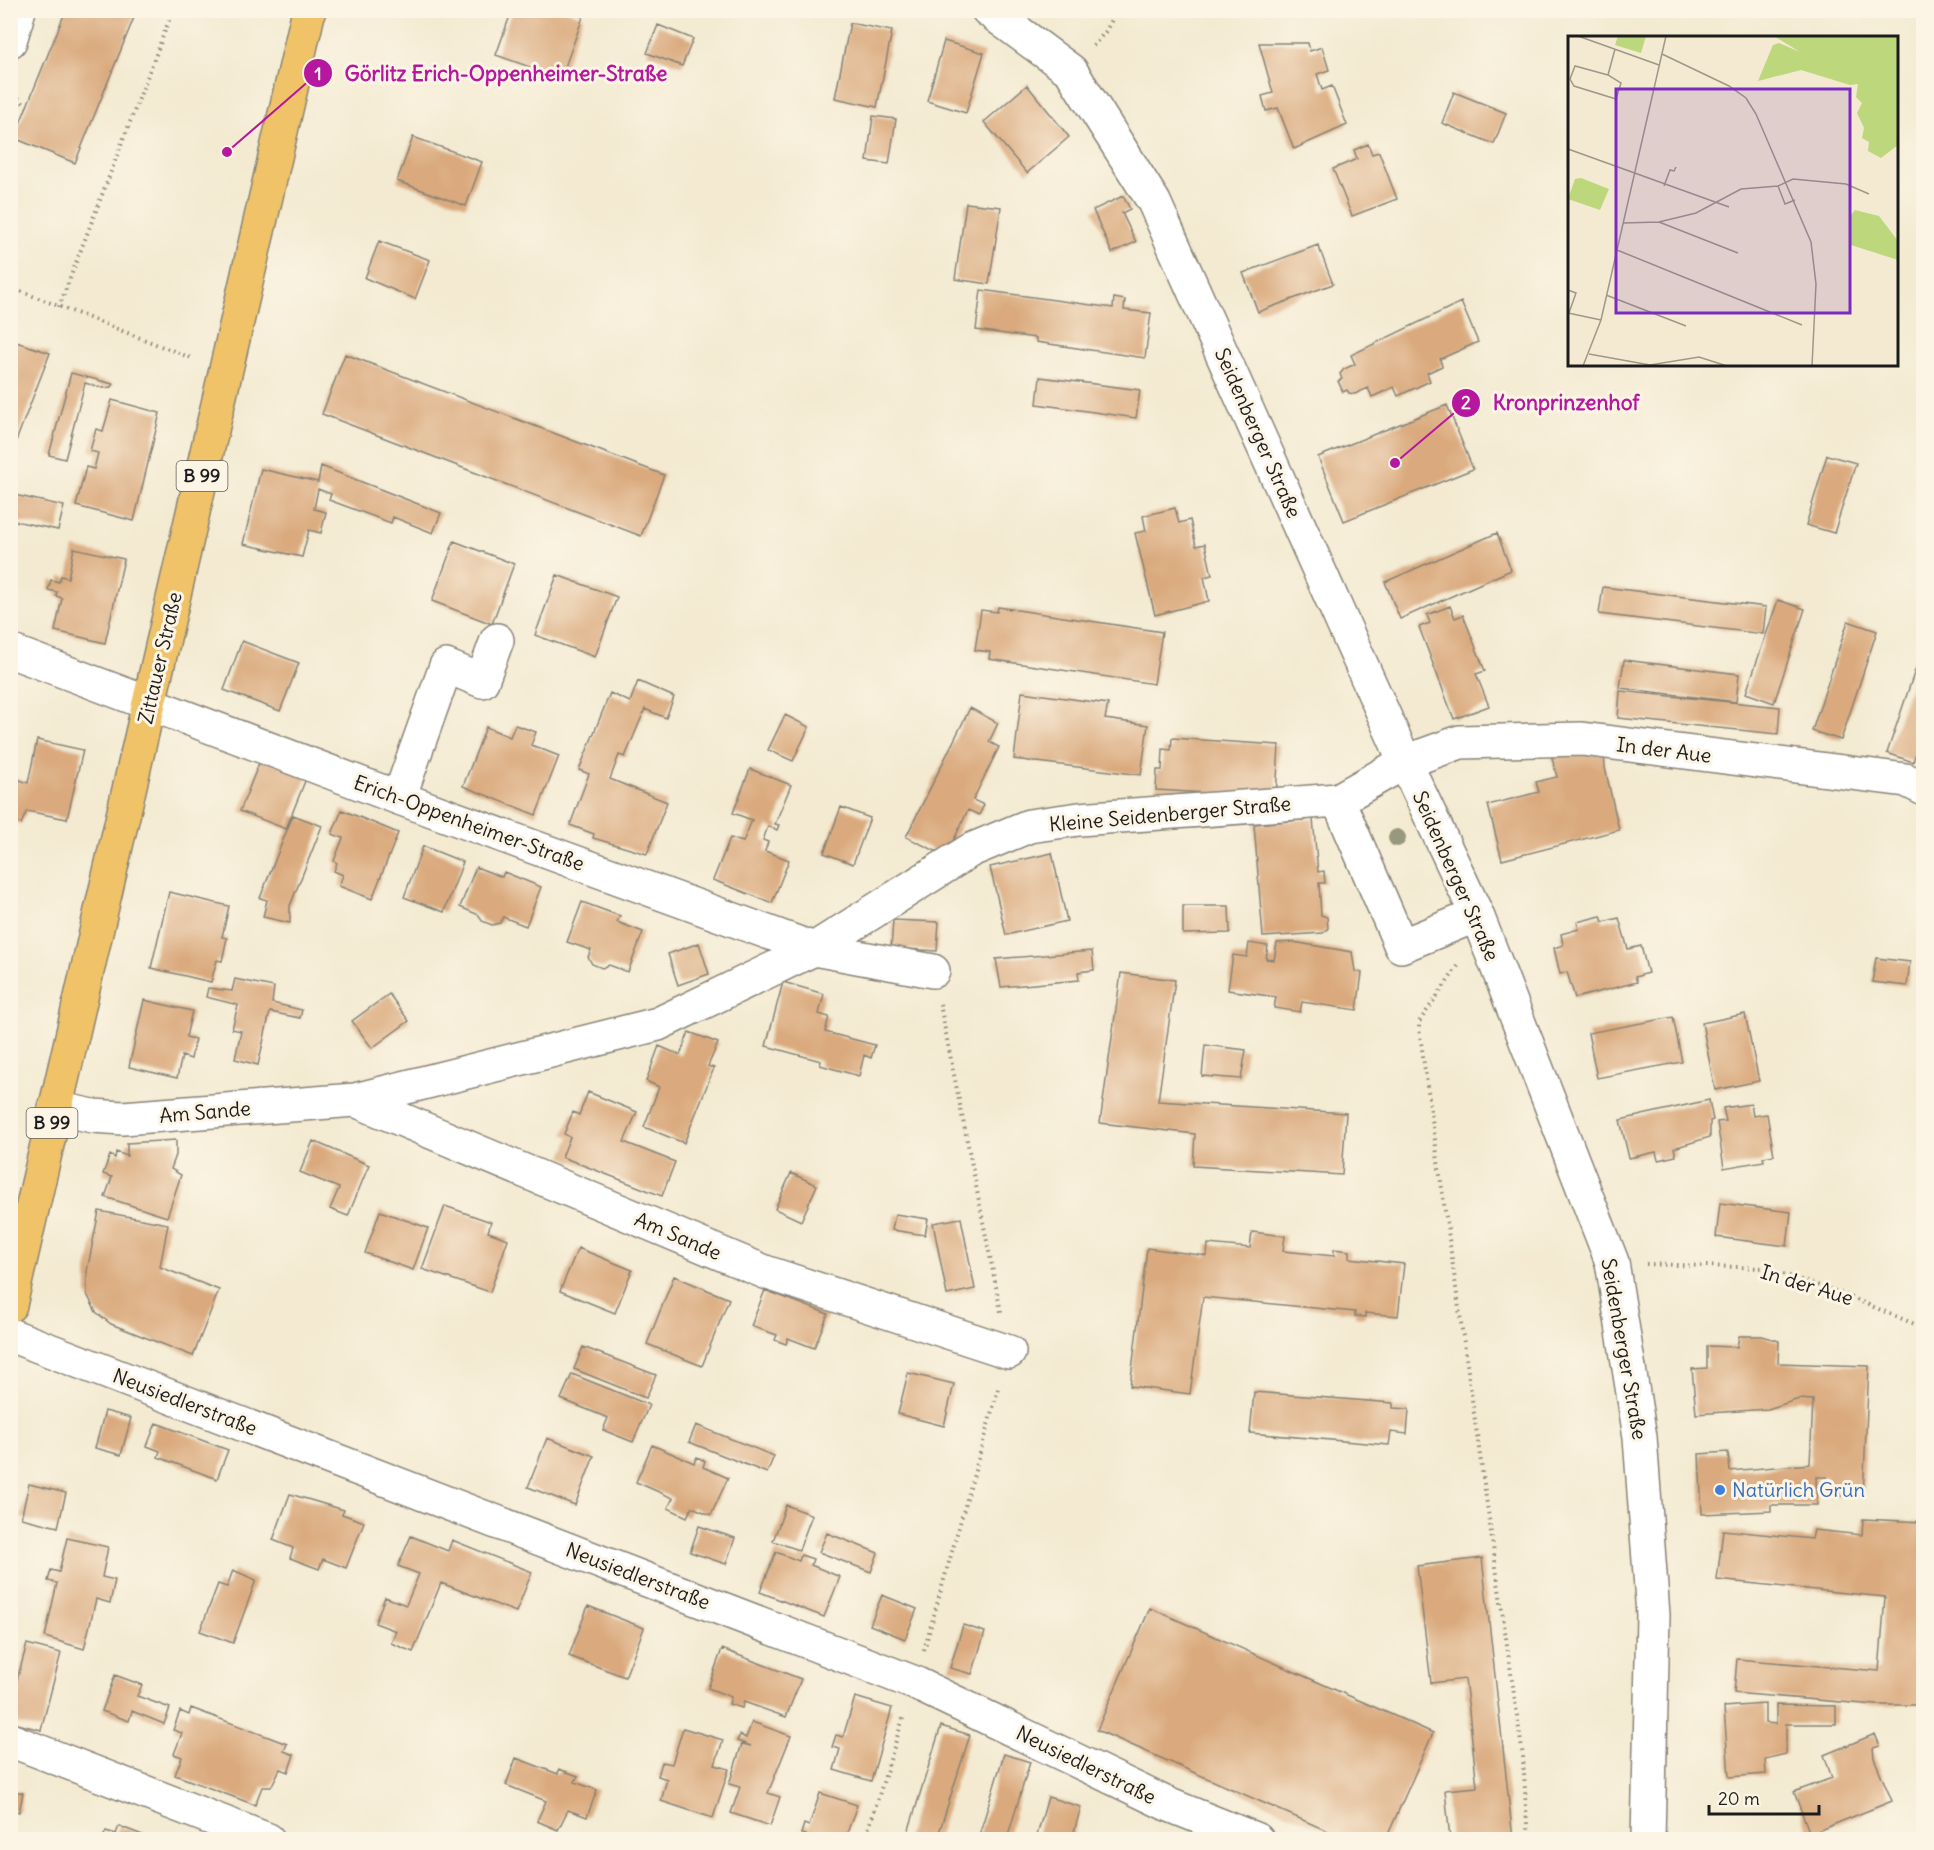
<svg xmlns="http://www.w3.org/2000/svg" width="1934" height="1850" viewBox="0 0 1934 1850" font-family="Delius,sans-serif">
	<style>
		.building { fill: #daaa7e }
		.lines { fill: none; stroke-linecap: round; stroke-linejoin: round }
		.minor-casing { stroke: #888376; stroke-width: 36 }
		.major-casing { stroke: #888376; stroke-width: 36 }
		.path { stroke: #888376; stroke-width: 4; stroke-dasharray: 1.5 4.5; stroke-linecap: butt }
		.minor { stroke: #fff; stroke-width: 33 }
		.major { stroke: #f0c369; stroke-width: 33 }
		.tree { fill: #97987d }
		.shop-dot { fill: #3f7fe0; stroke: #fcf5e5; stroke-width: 2 }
		.labels { text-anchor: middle; stroke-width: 6; stroke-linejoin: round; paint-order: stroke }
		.shield { fill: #fcf5e5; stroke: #5f5d58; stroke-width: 1.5 }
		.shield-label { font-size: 18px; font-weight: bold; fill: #1c1c1c }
		.street-label { font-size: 20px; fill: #1c1c1c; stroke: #fcf5e5 }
		.shop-label { font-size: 20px; fill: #366cbe; stroke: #fcf5e5; text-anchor: start }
		.inset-road { fill: none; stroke: #9d9889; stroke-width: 1.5 }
		.view { fill: #7b2cbf; fill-opacity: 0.15; stroke: #7b2cbf; stroke-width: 3 }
		.inset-edge { fill: none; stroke: #1c1c1c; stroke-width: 3 }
		.leader { fill: none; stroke: #b5179e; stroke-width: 2 }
		.callout-dot { fill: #b5179e; stroke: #fcf5e5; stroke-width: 2 }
		.mark-label { font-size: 18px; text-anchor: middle; font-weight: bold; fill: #fff }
		.callout-label { font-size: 21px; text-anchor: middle; font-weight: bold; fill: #b5179e; stroke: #fcf5e5; stroke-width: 6; stroke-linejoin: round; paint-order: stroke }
	</style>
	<rect width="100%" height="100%" fill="#fcf5e5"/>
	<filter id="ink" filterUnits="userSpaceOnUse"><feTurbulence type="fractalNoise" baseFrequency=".0167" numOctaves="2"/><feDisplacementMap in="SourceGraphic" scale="12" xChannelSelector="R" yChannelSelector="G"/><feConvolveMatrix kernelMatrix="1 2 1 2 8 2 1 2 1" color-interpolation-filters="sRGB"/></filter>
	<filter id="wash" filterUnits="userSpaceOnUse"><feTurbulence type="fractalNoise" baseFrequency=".008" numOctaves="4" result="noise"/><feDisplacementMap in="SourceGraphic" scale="24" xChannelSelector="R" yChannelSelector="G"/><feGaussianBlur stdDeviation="1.35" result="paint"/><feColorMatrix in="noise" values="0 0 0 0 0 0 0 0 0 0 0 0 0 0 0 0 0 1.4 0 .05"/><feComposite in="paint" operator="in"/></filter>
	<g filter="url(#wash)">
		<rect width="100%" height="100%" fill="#f3ead1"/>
		<g id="blocks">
			<path class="building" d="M66,10h71l-62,153 -61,-25z
				M512,10h54l17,7 -22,61 -65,-23z
				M850,23l42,8 -15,76 -42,-9z
				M658,25l35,14 -11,27 -35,-13z
				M944,41l40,12 -18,60 -39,-12z
				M1259,43h49l2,8 12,-4 7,23 -12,4 5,16 10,-4 15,39 -53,24 -16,-41 -12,3 -4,-15 11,-3z
				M1027,85l42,52 -42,36 -43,-51z
				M1454,92l52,21 -12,31 -52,-21z
				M873,116l23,3 -7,45 -22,-3z
				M413,137l69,25 -16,44 -69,-25z
				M1368,144l4,10 7,-2 18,47 -45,17 -19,-47 24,-10 -3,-9z
				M1123,196l7,13 -8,4 14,29 -24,11 -19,-43z
				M966,203l35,4 -12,77 -34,-5z
				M379,241l51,19 -15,39 -50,-21z
				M1318,245l15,39 -75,28 -15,-39z
				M981,290l132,18 1,-10 11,2 -1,10 27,3 -6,45 -109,-16v-4l-60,-8z
				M1461,302l17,40 -38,17 2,7 -15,7 3,8 -32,15 -4,-9 -22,10 -4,-9 -13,6 -6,-1 -2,-3 -4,2 -5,-11 4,-2 -2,-5 4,-5 11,-5 -4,-9z
				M10,340l40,13 -39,101h-1z
				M345,354l319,121 -23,61 -319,-122z
				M71,373l42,11 -2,3 -9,1 -17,-5 -20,76 -16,-4z
				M1040,377l100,13 -4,28 -99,-14z
				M112,400l48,13 -26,108 -58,-15 10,-39 8,2 4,-16 -8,-2 6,-22 7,2z
				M1447,405l26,64 -129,52 -26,-64z
				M1827,455l29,8 -22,70 -28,-8z
				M321,466l120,47 -8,20 -40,-16 -2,6 -62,-23 2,-6 -13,-5 -4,20 12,3 -5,21 -12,-3 -7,27 -59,-13 18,-75 57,13z
				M10,494l54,12 -6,24 -48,-10z
				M1175,508l4,15 11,-3 6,26 9,-2 7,31 -8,2 5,24 -54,14 -20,-82 11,-2 -3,-15z
				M1497,533l14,37 -111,49 -15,-37z
				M454,541l60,23 -22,60 -60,-23z
				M74,548l50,11 -19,84 -50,-12 7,-33 -6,-2 1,-4 -9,-2 3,-10 8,2 2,-6 7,2z
				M557,575l60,22 -22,60 -60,-22z
				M1603,587l163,20 -3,27 -164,-20z
				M1778,600l27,9 -31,94 -28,-10z
				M1450,606l5,12 8,-3 22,56 -9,3 13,32 -35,13 -35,-92 11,-4 -3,-8z
				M998,607l164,25 -8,52 -165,-25 1,-7 -15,-2 6,-40 16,2z
				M1848,621l29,10 -36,109 -29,-9z
				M242,641l57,22 -19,48 -56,-21z
				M1923,647v85l-10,30 -26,-9z
				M1624,660l115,14 -3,28 -116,-14z
				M638,681l36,16 -8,21 -21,-9 -20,48 -6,-2 -9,24 57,23 -20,52 -54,-16 1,-4 -24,-9 19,-51 -10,-4 31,-77 20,9z
				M1620,691l160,16 -2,27 -160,-16z
				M1022,692l86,12 -3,15 43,6 -7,50 -127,-16z
				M970,708l28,15 -9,19 10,5 -26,53 11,5 -5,10 -11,-5 -22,46 -40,-19z
				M785,715l24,12 -16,34 -25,-11z
				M515,725l21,7 -5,13 28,11 -23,59 -73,-29 23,-59 24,10z
				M1172,738l107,7 -3,52 -120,-7 1,-20h5l1,-21 8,1z
				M37,740l46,10 -16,69 -40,-8 -6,13 -11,-4v-44l18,7z
				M1550,750l54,4 1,14 14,62 -117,30 -14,-55 51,-13 -3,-10 21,-5z
				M261,758l46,18 -21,53 -46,-18z
				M750,769l41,16 -16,39 4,1 -2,5 -9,-4 -5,14 5,2 -3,9 24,9 -17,43 -59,-23 17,-42 13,4 9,-22 -19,-7z
				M841,807l29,11 -17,46 -29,-11z
				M342,810l56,23 -26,66 -33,-13 4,-11 -9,-4 3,-8 -3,-2 9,-23 -11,-4z
				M293,815l29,11 -32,80v17l-27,-6 4,-17 -7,-2z
				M1313,819l5,53 6,-1 1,12h-6l2,32 6,2 1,12 -5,4 -60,4 -9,-113z
				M423,846l40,16 -19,50 -40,-15z
				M1052,853l15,68 -61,14 -16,-68z
				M476,867l26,10 2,-5 37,15 -15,39 -23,-9 -3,6 -8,2 -10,-4 -3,-6 -19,-8z
				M169,892l60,14 -7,31 5,1 -5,23 -5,-1 -6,22 -60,-14z
				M582,902l38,14 -3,6 26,10 -15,40 -19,-7 -7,3 -10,-4 -4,-7 3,-7 -24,-8z
				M1183,906h46l1,27 -47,1z
				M1601,916l2,6 16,-4 9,31 13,-3 7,27 -13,4 2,5 -62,16 -8,-26 -7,2 -6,-26 9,-3 -2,-11 18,-5 -2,-7z
				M893,920l46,2 -2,29 -46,-3z
				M1293,942l59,10 3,19 7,2 -5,37 -55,-8 -2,10 -26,-4 2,-11 -48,-7 5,-35 14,2 2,-14 19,3 -2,13 8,1 3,-17z
				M699,943l10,31 -31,11 -10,-31z
				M1092,951l2,19 -16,2 1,8 -78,7 -5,-28z
				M1876,958l34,4 -3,24 -35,-4z
				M1121,973l54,7 -17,121 188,12 -4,62 -149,-9 2,-32 -95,-11z
				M235,979l39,8 -2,16 30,7 -2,8 -30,-6 -12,53 -23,-6 6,-28 -9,-2 6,-24 -32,-8 2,-9 24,3z
				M783,982l41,12 -5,20 10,3 -4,15 50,13 -4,13 -7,-3 -5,21 -39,-11 1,-4 -55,-15z
				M389,994l20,27 -37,27 -20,-27z
				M144,1000l48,11 -6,26 9,2 -4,20 -9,-3 -5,22 -48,-11z
				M1745,1014l14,67 -44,9 -13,-67z
				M1673,1017l9,45 -85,16 -9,-45z
				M689,1032l29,11 -10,23 6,2 -30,75 -40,-16 15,-40 -13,-6 13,-35 21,9z
				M1205,1045l41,5 -5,29 -39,-3z
				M588,1092l49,20 -13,30 51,20 -13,34 -100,-39 8,-20 -6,-3 9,-22 6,3z
				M1709,1100l4,20 -3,1v16l-36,11 2,8 -18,4 -2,-8 -27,6 -9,-38z
				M1751,1104l2,12 14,-2 7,41 -11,2 1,4 -40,7 -7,-46 9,-1 -3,-13z
				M176,1140v15l-5,14 10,6 -14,42 -62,-20 7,-20 -9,-3 7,-19 5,3 1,-6 11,4v-13z
				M313,1141l56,24 -21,51 -18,-7 9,-21 -39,-16z
				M791,1173l26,12 -16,36 -26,-12z
				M1720,1203l71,9 -4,34 -71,-9z
				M445,1206l46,16 -3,10 20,7 -18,53 -68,-23z
				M99,1211l69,13 -8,43 59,23 -26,66 -82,-32 -15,-12 -9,-18v-23z
				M380,1211l48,17 -15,42 -48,-17z
				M895,1214l33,5 -3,16 -33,-5z
				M961,1218l14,71 -28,6 -14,-72z
				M1252,1232l33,4 -2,15 51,5v-7l15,2v7l55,6 -6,52 -33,-3v4l-10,-1v-4l-152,-15 -13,97 -60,-8 17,-138 60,8 1,-12 42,4z
				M578,1248l54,22 -17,43 -55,-22z
				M674,1276l55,23 -27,67 -55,-22z
				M765,1290l63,24 -14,34 -26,-10 -2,6 -11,-4 2,-5 -26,-9z
				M1739,1336h23l17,5 -1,22 91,3 -6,130 -37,-1 1,-18h-11l1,28h-46v6l-69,3 -3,-60 29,-2 2,19 80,-7 3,-64 -14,-1 -31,10 -72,5 -4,-45 15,-1v-22l30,1z
				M583,1347l73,28 -10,23 -72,-29z
				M908,1373l46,11 -10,42 -46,-12z
				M572,1374l77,31 -16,37 -30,-12 5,-12 -47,-19z
				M1254,1392l139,11v5l16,1 -2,25 -16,-2 -2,13 -139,-12z
				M105,1411l26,7 -10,37 -26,-7z
				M156,1423l72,27 -11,29 -59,-22 2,-6 -13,-5z
				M696,1425l78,31 -7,17 -78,-31z
				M547,1438l47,18 -19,49 -47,-18z
				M652,1445l42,18 3,-6 8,4 -2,6 25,11 -17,37 -19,-8 -5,10 -19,-9 5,-10 -37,-16z
				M29,1484l37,9 -8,34 -37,-9z
				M290,1494l54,16 -2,4 22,8 -18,46 -23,-9 -4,10 -29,-11 3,-10 -20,-8z
				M786,1505l26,10 -13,35 -26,-9z
				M1863,1519l60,3v183h-47l-142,-12 3,-34 142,12 6,-74 -168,-17 6,-50 89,9 2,-9 48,5z
				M699,1526l36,12 -9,26 -36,-12z
				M827,1533l51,20 -7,19 -52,-20z
				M411,1536l37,15 4,-11 80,32 -16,40 -75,-29 -28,69 -22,-9 5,-12 -21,-8 10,-26 21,8 13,-31 -21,-8z
				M67,1538l41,9 -6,30 13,3 -5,23 -14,-4 -12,50 -39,-12 12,-54 -9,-2 3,-11 8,2z
				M776,1552l23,9 2,-6 12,4 -2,6 29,12 -16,40 -64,-25z
				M1482,1558l31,281h-63l-5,-49 32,-3 -8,-76 -4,-32 -34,4 -14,-117z
				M233,1570l23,10 -23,63 -33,-12 18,-47 9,3z
				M882,1595l35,14 -12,30 -35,-14z
				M588,1606l56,22 -19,49 -56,-21z
				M1150,1608l283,125 -47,106h-40l-249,-109z
				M963,1625l22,7 -13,42 -22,-6z
				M27,1644l34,9 -20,77 -31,-8v-17z
				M722,1649l79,30 -15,38 -42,-15 -2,6 -13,-4 2,-7 -23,-9z
				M115,1675l27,10 -5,11 33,12 -6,16 -32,-13 -3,10 -27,-10z
				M855,1697l37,11 -21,73 -37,-11 6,-21 -8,-2 4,-12 7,2z
				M1765,1704v19l11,1v-19l60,1v18h-50v30l-21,5 1,15 -37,3 -5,-70z
				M191,1708l96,36 -3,7 10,4 -6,17 -8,-3 -9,18h-9l-7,18 -80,-30 7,-18 -8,-3 8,-21 -9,-3 7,-19 9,4z
				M752,1722l39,14 -23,57 12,4 -10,29 -39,-13 9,-26 -11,-3 13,-40 9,2 -14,-5 3,-6 6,3z
				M941,1726l29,9 -33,104h-31z
				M683,1728l40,12 -8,25 14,4 -16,49 -52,-17 6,-22 -9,-3 4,-14 10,2z
				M1875,1734l5,12 -7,2 1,10 18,43 -82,33 -16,-42 38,-14 -8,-23z
				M1004,1754l26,8 -23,77h-29z
				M516,1758l42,16 1,-5 19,7 -3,6 22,8 -10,27 -19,-7 -10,20 -21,-9 9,-20 -40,-16z
				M10,1790l13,3 -4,19 -9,-3z
				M820,1793l37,12 -12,34h-40l1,-4 -5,-1 3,-10 5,2z
				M1048,1797l33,10 -9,32h-36z
				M119,1826l34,13h-51l4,-8 10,3z"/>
		</g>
	</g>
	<g filter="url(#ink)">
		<use href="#blocks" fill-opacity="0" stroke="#888376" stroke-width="1.5"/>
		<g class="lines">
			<defs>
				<path id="minor" d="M988,10l83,61 83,131 251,560 72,153 135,347 28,175 13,178 -5,225
					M10,41l9,-31
					M10,651l389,147 415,151 119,22
					M399,798l47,-132 36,15 15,-41
					M1338,800l63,146 76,-31
					M355,1100l410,172 244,80
					M55,1108l38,8 30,2 232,-18 303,-76 156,-75 157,-99 58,-24 50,-7 259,-19 67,-38 55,-20 122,-3 324,41 18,9
					M10,1335l905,348 252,121 90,36
					M10,1740l258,100"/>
				<path id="major" d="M10,1305l299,-1295"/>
			</defs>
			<use href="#minor" class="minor-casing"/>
			<use href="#major" class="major-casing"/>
			<path class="path" d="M1093,46l13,-15 11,-21
				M10,89l17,18
				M10,287l184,72
				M59,307l114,-297
				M1458,966l-39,56v6l104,729 5,83
				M940,1004l61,308
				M1646,1264l119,4 73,24 86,36
				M924,1650l75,-264
				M865,1840l39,-125"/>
			<use href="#minor" class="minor"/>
			<use href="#major" class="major"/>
		</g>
		<circle class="tree" cx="1397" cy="838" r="9"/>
	</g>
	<circle class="shop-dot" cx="1720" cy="1490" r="6"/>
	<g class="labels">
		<g class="shield">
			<rect x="176.5" y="461" width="51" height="30" rx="4.5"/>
			<rect x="26.5" y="1108" width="51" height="30" rx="4.5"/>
		</g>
		<g class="shield-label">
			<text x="202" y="482">B 99</text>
			<text x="52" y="1129">B 99</text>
		</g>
		<g class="street-label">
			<text transform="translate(1258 433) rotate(66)" y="7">Seidenberger Straße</text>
			<text transform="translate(160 658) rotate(-77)" y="7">Zittauer Straße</text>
			<text transform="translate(1664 750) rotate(7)" y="7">In der Aue</text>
			<text transform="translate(1170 814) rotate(-5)" y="7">Kleine Seidenberger Straße</text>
			<text transform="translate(469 823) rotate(20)" y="7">Erich-Oppenheimer-Straße</text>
			<text transform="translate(1456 876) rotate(66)" y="7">Seidenberger Straße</text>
			<text transform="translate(205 1112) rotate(-5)" y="7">Am Sande</text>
			<text transform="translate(678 1236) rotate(23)" y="7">Am Sande</text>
			<text transform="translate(1807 1285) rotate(17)" y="7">In der Aue</text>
			<text transform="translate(1624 1349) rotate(80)" y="7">Seidenberger Straße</text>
			<text transform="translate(185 1402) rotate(21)" y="7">Neusiedlerstraße</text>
			<text transform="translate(638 1576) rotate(21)" y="7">Neusiedlerstraße</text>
			<text transform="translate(1086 1765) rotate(26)" y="7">Neusiedlerstraße</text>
		</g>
		<g class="shop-label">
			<text x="1732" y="1497">Natürlich Grün</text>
		</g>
	</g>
	<g transform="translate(1568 36)">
		<rect width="330" height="330" fill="#f3ead1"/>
		<path d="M50,0h28l-5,17 -26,-8zM206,0h124v109l-17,13 -13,-7 1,-9 -7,-4 2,-10 -7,-15 5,-10 -6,-6 2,-13 -8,1 -49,-15 -43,11 15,-36 6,-2 21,9zM13,142l28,11 -9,21 -32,-11 7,-20zM287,174l24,6 19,25v19l-47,-15v-30z" fill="#bdd77c"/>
		<path class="inset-road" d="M10,0l81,29M94,18l67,32 17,12 10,16 55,128 5,42 -4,82M40,39l-33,-9 -5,13 4,7 42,13 5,-16 -13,-8 7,-26M0,113l161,58M96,150l6,-16 4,1 2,-4M210,150l7,18 10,-4M91,186l79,31M55,187l36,-1 37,-9 45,-24 37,-3 15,-7 53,5 23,10M49,214l185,75M0,254l8,3 -7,20M38,259l80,31M0,277l33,7M21,318l61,11 49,-8 28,9M15,330l18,-46 65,-284"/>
		<path class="view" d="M48,53h234v224h-234z"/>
		<rect width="330" height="330" class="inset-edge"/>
	</g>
	<path class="leader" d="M227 152L318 73M1395 463L1466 403"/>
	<g class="callout-dot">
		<circle cx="227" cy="152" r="6"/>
		<circle cx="1395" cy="463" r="6"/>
		<circle cx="318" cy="73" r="15"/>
		<circle cx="1466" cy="403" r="15"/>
	</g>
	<g class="mark-label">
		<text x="318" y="80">1</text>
		<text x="1466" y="409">2</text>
	</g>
	<g class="callout-label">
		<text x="506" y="81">Görlitz Erich-Oppenheimer-Straße</text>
		<text x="1566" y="410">Kronprinzenhof</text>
	</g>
	<rect width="1934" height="1850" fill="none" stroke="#fcf5e5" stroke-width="36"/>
	<path d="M1709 1805v9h110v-9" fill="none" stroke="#1c1c1c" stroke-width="3"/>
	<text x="1718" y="1805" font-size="18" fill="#1c1c1c" stroke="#fcf5e5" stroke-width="4.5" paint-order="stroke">20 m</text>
</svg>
